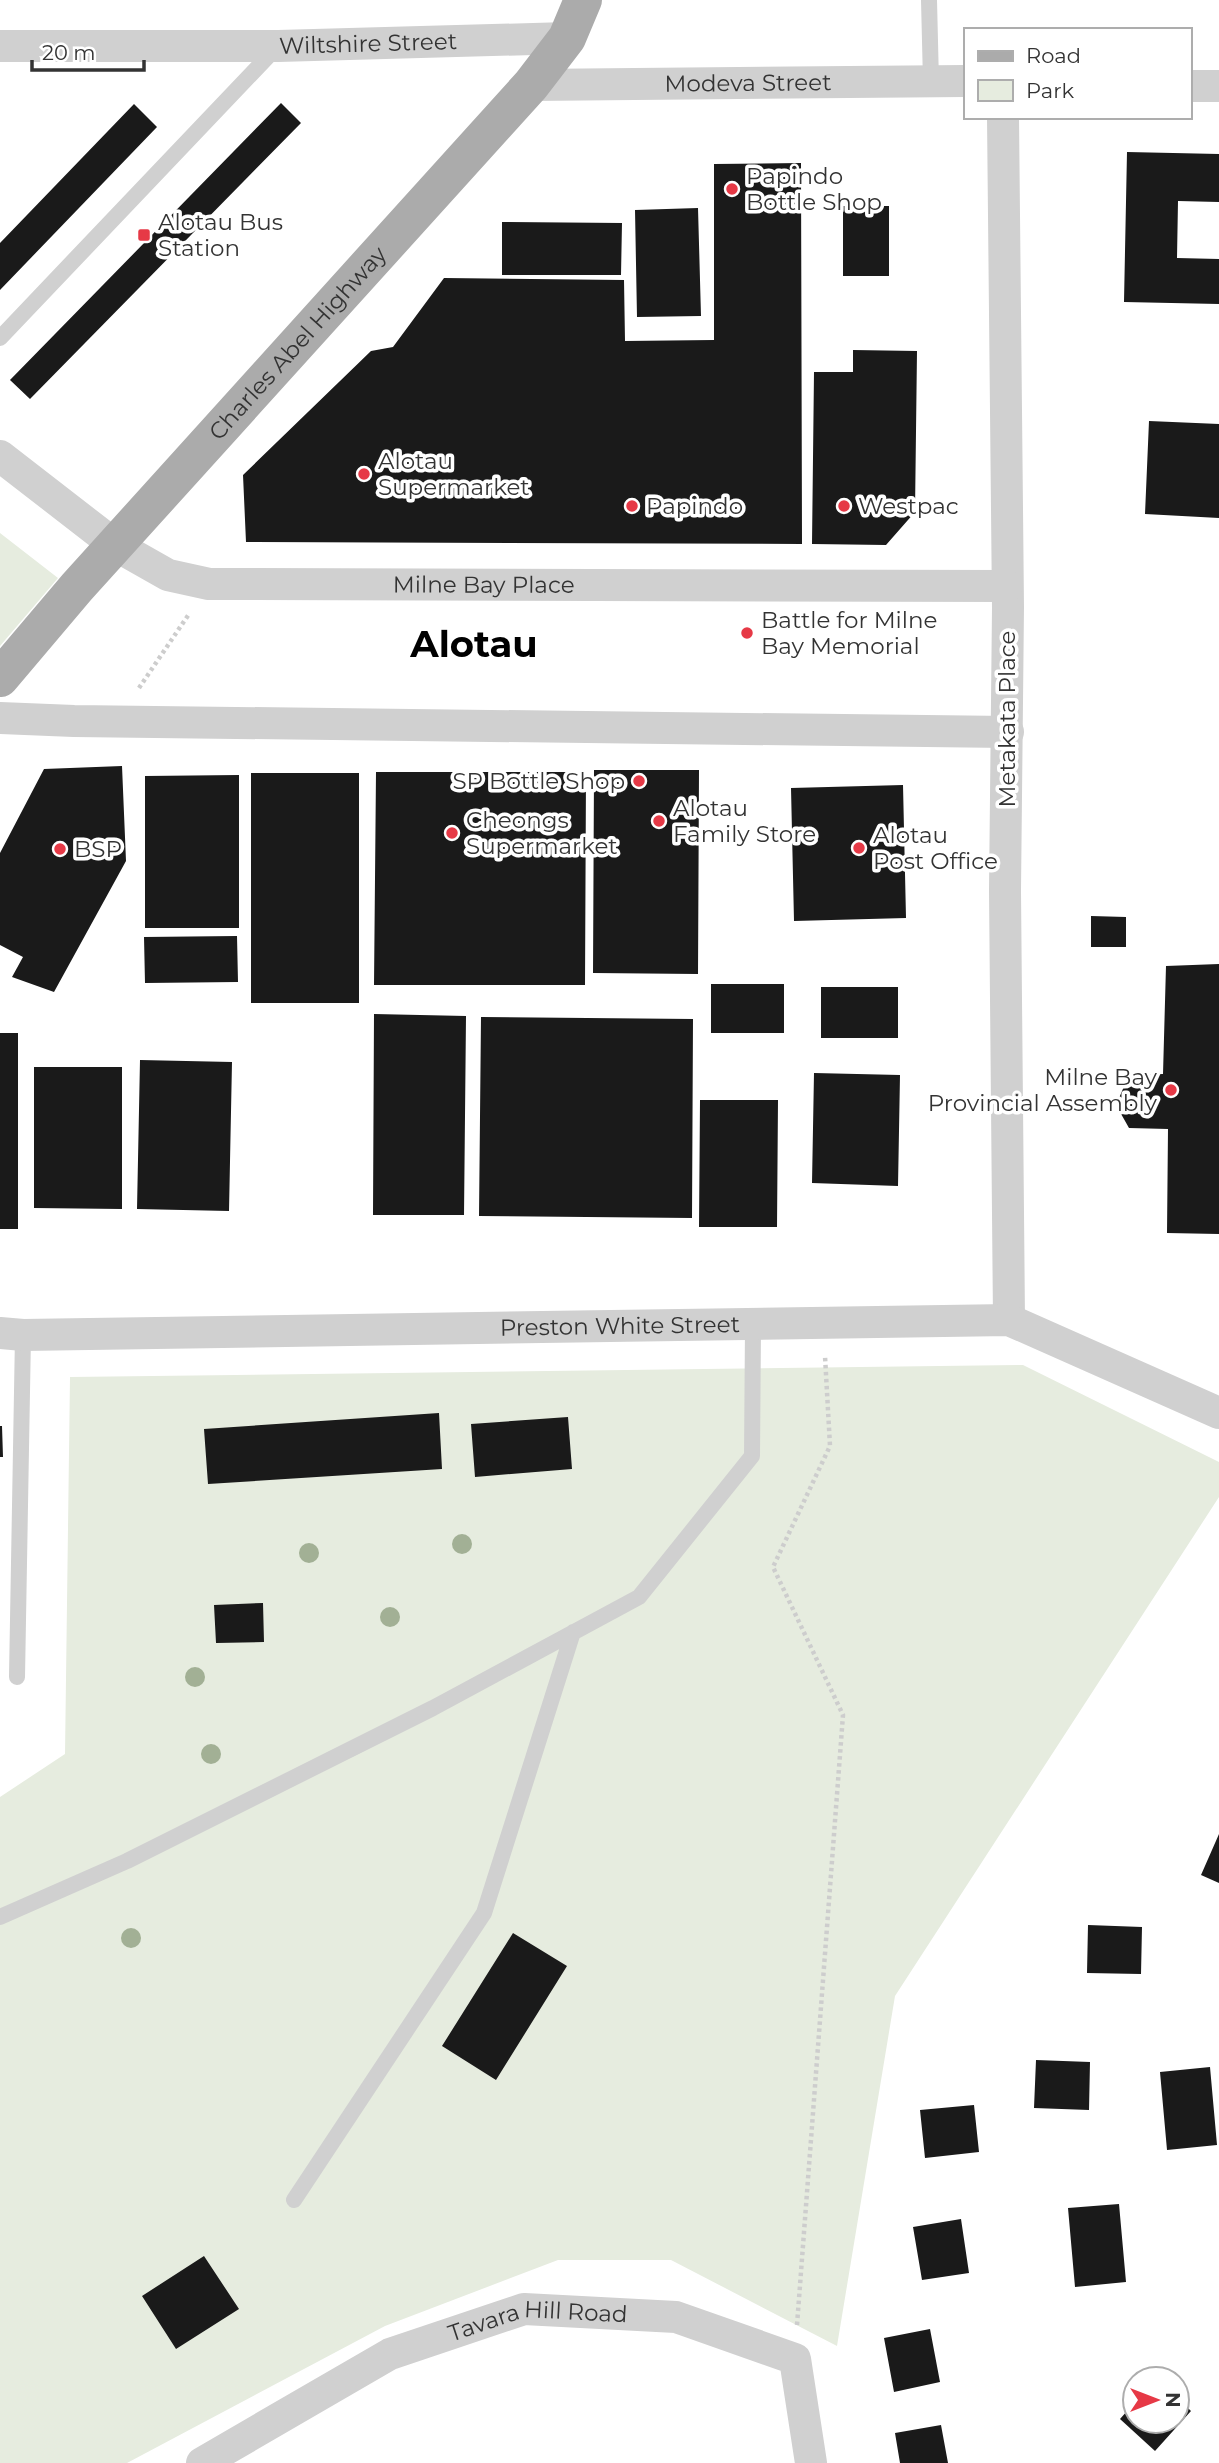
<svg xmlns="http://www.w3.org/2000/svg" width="1219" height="2463" viewBox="0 0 1219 2463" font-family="Montserrat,sans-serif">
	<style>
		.green { fill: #e6ecdf }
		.building { fill: #1a1a1a }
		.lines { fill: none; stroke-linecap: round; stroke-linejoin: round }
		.path { stroke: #cdcdcd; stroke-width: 4.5; stroke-dasharray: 3.5 3.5; stroke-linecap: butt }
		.service { stroke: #d0d0d0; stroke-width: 16 }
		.minor { stroke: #d0d0d0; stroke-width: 32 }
		.primary { stroke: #ababab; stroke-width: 38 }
		.tree { fill: #a2b095 }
		.poi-dot { fill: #e63946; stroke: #fff; stroke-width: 2.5 }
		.labels { text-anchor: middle; stroke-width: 7; stroke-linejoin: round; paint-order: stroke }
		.street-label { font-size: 23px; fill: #333; stroke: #fff }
		.poi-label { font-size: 23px; fill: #333; stroke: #fff; text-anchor: start }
		.town-label { font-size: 37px; font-weight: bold; fill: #000; stroke: #fff }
	</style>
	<rect width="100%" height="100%" fill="#fff"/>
	<path class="green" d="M0,533l58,45 -58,68z
		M1023,1365l196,97v35l-324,499 -58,350 -166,-86h-113l-173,66 -258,137h-127v-666l65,-43 5,-377z"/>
	<path class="building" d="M281,103l20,20 -271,276 -20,-19z
		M134,104l23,23 -157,163v-47z
		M1127,152l92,2v48l-41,-1 -1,57 42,1v45l-95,-2z
		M801,163l1,381 -556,-2 -3,-67 128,-124 22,-4 51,-69 180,2 1,61 89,-1v-176z
		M843,206h46v70h-46z
		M698,208l3,108 -64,1 -2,-107z
		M502,222l120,1 -1,52h-119z
		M853,350l64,1 -2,161 -29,33 -74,-1 2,-172h39z
		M1149,421l70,3v94l-74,-4z
		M122,766l4,95 -72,131 -42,-15 11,-20 -23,-12v-92l44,-84z
		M594,770h105l-1,204 -105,-1z
		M376,772h210l-1,213h-211z
		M251,773h108v230h-108z
		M239,775v153h-94v-152z
		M903,785l3,133 -112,3 -3,-133z
		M1091,916l35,1v30h-35z
		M237,936l1,46 -93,1 -1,-46z
		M1219,964v270l-52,-1 1,-104 -39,-1 -13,-23 13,-30 34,-1 3,-108z
		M711,984h73v49h-73z
		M821,987h77v51h-77z
		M374,1014l92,2 -2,199h-91z
		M481,1017l212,2 -1,199 -213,-2z
		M0,1033h18v196h-18z
		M140,1060l92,2 -3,149 -92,-2z
		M34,1067h88v142l-88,-1z
		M814,1073l86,2 -2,111 -86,-3z
		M700,1100h78l-1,127h-78z
		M439,1413l3,56 -234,15 -4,-55z
		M568,1417l4,52 -97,8 -4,-53z
		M0,1426h2l1,31h-3z
		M263,1603l1,39 -48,1 -2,-38z
		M1219,1834v49l-18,-8z
		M1088,1925l54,2 -1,47 -54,-1z
		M513,1933l54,33 -71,114 -54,-34z
		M1036,2060l54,2 -1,48 -55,-2z
		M1210,2067l7,78 -50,5 -7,-78z
		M974,2105l5,47 -54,6 -5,-48z
		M1119,2204l7,78 -51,5 -7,-79z
		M961,2219l8,54 -47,7 -9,-53z
		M204,2256l35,53 -63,40 -34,-53z
		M930,2329l10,53 -46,10 -10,-54z
		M1177,2397l14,14 -36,40 -35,-32 15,-17v19h42z
		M941,2425l7,38h-48l-5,-30z"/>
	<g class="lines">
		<path class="path" d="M139,688l50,-74
			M797,2325l46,-610 -70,-148 57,-121 -5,-90"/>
		<path class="service" d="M929,0l2,82
			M0,338l276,-290
			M17,1677l6,-342
			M0,1917l127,-56 306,-153 206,-111 113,-141 1,-130
			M294,2200l190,-287 89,-281"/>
		<g class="minor">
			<path id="s1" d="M0,46h278l289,-8"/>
			<path id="s2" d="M531,85l434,-4"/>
			<path d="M1189,86h30"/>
			<path d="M1003,117l5,490 -3,284 4,429"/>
			<path id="s3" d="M0,456l115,89 53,30 41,9 798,2"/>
			<path d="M0,718l74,3 934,11"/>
			<path id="s4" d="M0,1333l23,2 986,-15 210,93"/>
			<path id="s5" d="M202,2463l188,-109 134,-45 152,8 119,42 16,104"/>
		</g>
		<path class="primary" id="s6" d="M0,678l77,-91 454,-502 36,-47 16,-38"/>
	</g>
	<g class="tree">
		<circle cx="462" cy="1544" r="10"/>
		<circle cx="309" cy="1553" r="10"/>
		<circle cx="390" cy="1617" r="10"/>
		<circle cx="195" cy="1677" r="10"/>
		<circle cx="211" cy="1754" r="10"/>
		<circle cx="131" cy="1938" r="10"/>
	</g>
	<g class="poi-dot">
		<circle cx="732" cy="189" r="7"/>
		<rect x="137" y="228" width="14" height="14" rx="3.5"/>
		<circle cx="364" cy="474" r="7"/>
		<circle cx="632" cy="506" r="7"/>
		<circle cx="844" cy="506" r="7"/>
		<circle cx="747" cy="633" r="7"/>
		<circle cx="639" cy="781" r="7"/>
		<circle cx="659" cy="821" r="7"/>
		<circle cx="452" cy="833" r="7"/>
		<circle cx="859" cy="848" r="7"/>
		<circle cx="60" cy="849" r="7"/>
		<circle cx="1171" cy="1090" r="7"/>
	</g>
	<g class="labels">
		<g class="street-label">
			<text dy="8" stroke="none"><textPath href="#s1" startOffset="368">Wiltshire Street</textPath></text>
			<text dy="8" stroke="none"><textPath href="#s2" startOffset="217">Modeva Street</textPath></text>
			<text dy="8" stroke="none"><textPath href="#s6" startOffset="448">Charles Abel Highway</textPath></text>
			<text dy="8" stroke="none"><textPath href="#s3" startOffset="523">Milne Bay Place</textPath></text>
			<text transform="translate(1007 719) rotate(-90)" y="8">Metakata Place</text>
			<text dy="8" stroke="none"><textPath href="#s4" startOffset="620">Preston White Street</textPath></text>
			<text dy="8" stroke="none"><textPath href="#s5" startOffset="371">Tavara Hill Road</textPath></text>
		</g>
		<g class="poi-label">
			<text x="746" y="184">Papindo<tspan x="746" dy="26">Bottle Shop</tspan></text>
			<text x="158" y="230">Alotau Bus<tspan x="158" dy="26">Station</tspan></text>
			<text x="378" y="469">Alotau<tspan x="378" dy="26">Supermarket</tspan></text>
			<text x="646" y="514">Papindo</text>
			<text x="858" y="514">Westpac</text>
			<text x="761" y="628">Battle for Milne<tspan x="761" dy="26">Bay Memorial</tspan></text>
			<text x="625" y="789" text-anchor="end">SP Bottle Shop</text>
			<text x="673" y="816">Alotau<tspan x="673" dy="26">Family Store</tspan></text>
			<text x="466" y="828">Cheongs<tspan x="466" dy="26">Supermarket</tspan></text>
			<text x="873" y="843">Alotau<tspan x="873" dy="26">Post Office</tspan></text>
			<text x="74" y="857">BSP</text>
			<text x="1157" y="1085" text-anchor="end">Milne Bay<tspan x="1157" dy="26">Provincial Assembly</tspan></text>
		</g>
		<g class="town-label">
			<text x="474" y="657">Alotau</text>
		</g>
	</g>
	<rect x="964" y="28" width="228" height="91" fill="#ffffff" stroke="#adadad" stroke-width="2"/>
	<rect x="978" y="51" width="35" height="10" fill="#ababab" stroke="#adadad" stroke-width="2"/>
	<text x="1026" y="63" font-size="21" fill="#333333">Road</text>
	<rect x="978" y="80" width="35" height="21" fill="#e6ecdf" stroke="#adadad" stroke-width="2"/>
	<text x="1026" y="98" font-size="21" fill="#333333">Park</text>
	<g transform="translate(1156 2400) rotate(90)"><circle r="33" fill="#ffffff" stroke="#adadad" stroke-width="2"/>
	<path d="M0-5L12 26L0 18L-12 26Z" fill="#e63946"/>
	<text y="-10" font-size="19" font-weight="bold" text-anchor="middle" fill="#333333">N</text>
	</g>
	<path d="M32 60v10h112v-10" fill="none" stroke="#333333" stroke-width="3.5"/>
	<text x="42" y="60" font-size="21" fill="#333333" stroke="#ffffff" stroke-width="5" paint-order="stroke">20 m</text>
</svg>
